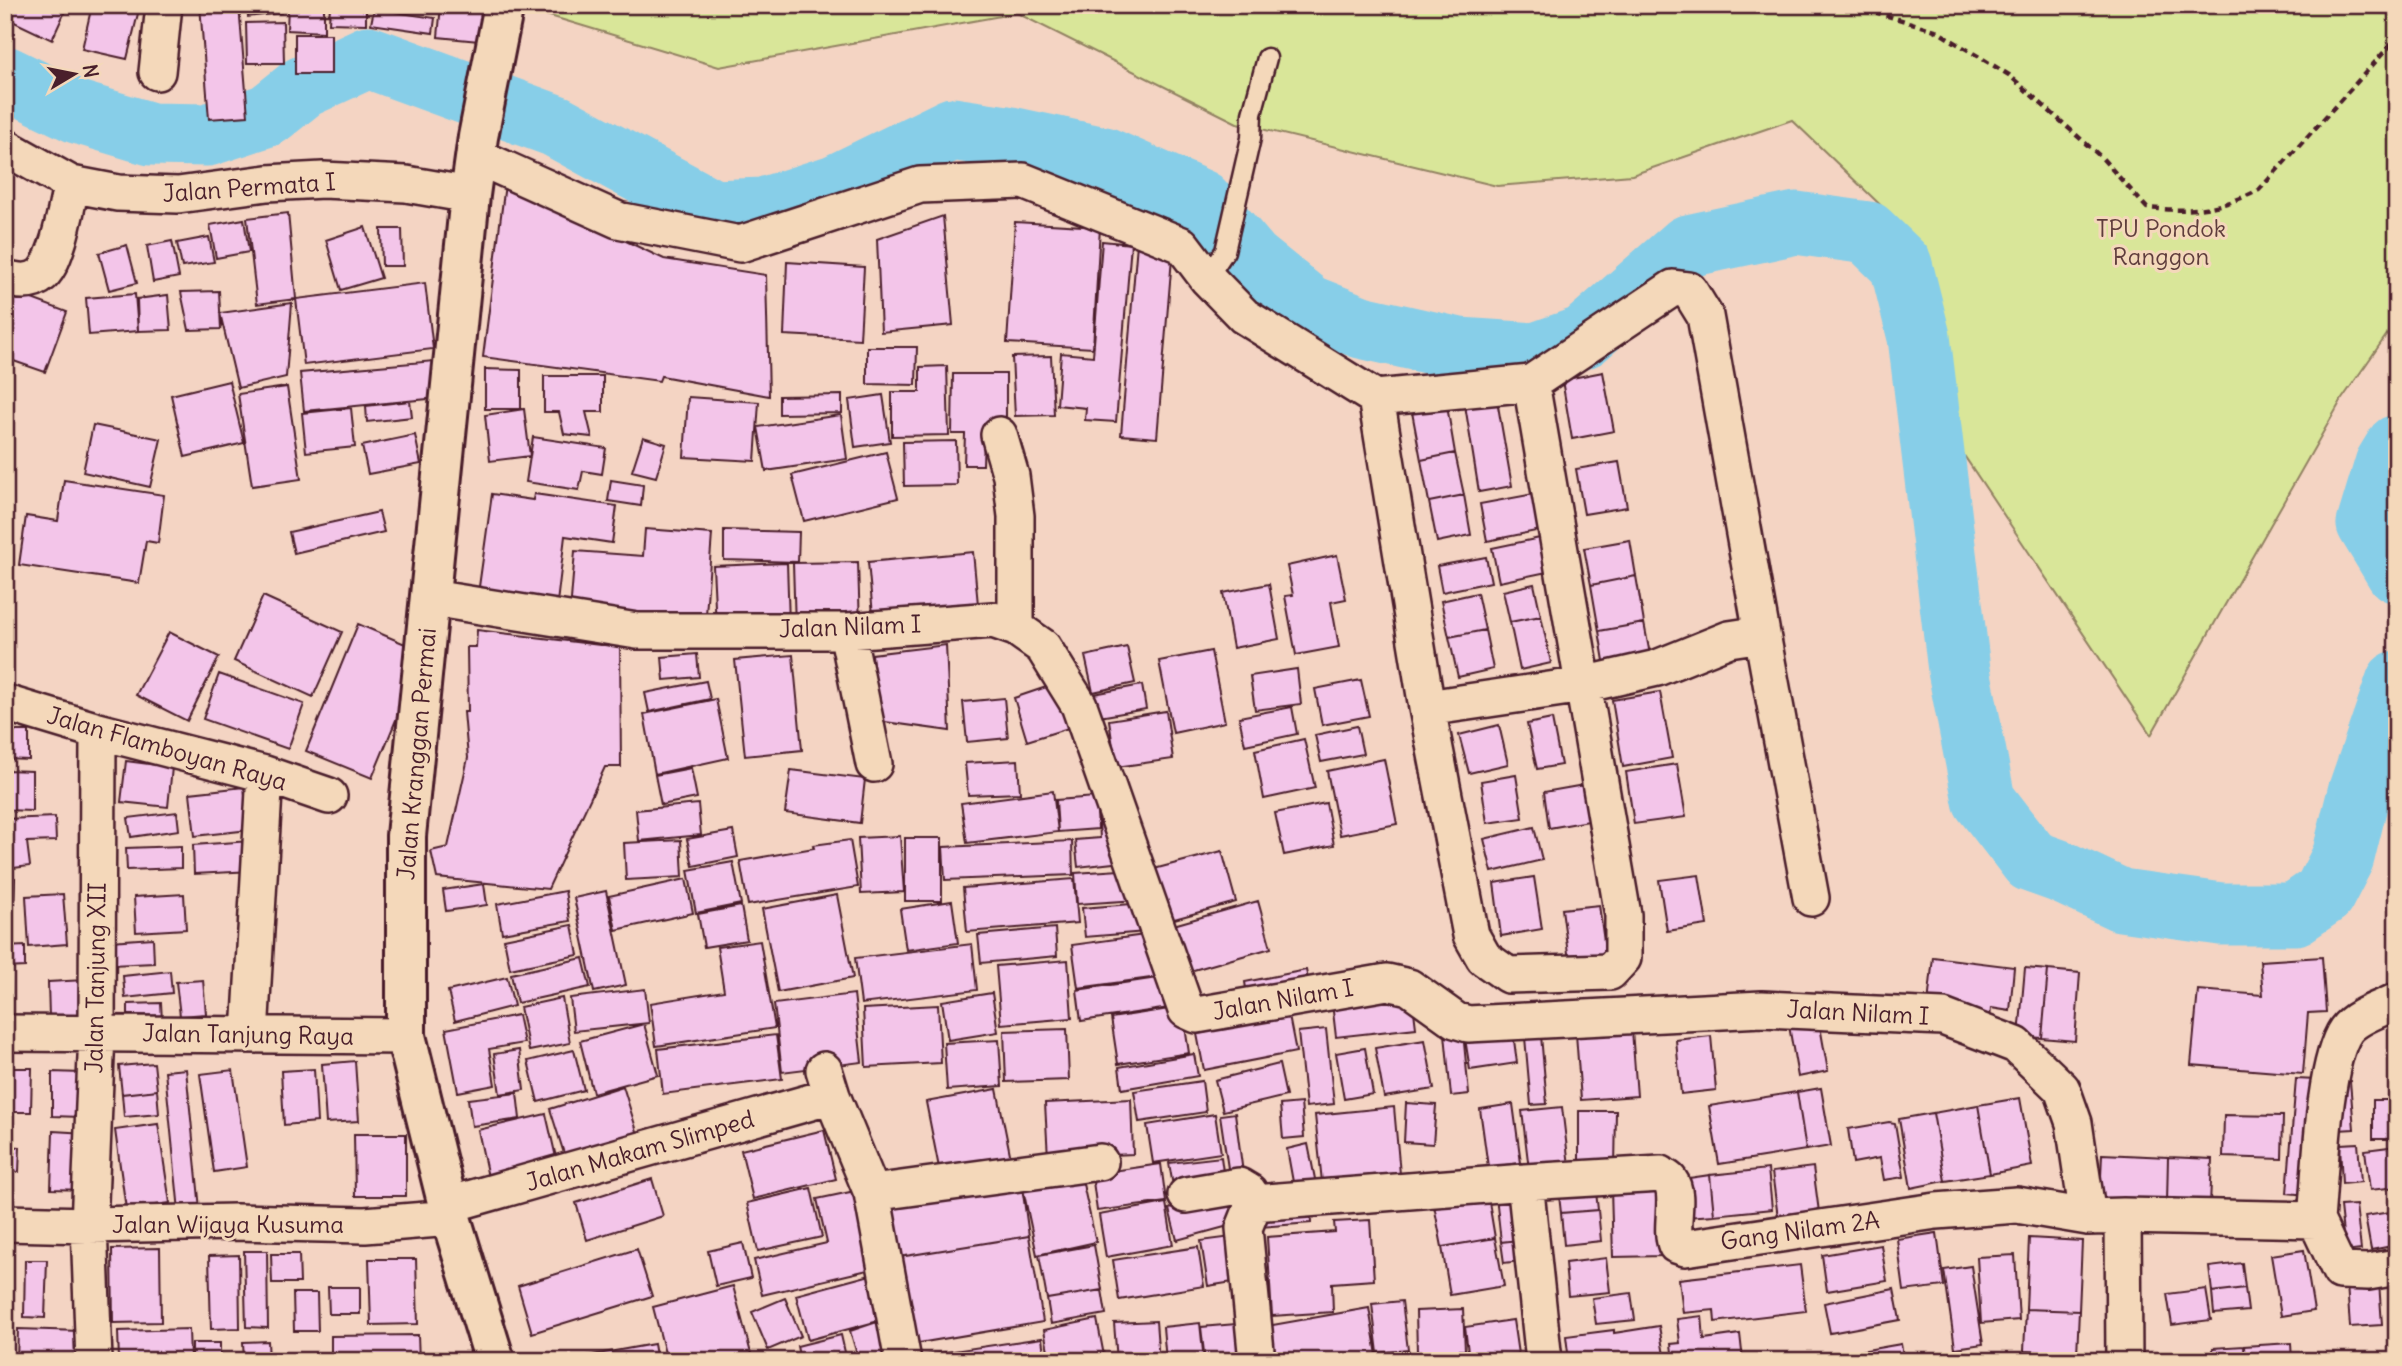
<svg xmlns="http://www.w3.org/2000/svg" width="2402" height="1366" viewBox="0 0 2402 1366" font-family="Delius,sans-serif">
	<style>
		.green { fill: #d9e699; stroke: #928262; stroke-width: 2 }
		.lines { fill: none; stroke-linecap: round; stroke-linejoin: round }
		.river { stroke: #87cee8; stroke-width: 63 }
		.building { fill: #f3c5e9; stroke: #4a1f2b; stroke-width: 2 }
		.lane-casing { stroke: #4a1f2b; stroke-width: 23 }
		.street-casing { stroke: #4a1f2b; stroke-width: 40 }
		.secondary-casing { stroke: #4a1f2b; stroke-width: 44 }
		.path { stroke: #4a1f2b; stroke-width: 4.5; stroke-dasharray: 7 5; stroke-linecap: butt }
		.lane { stroke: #f4d8ba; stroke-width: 18 }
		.street { stroke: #f4d8ba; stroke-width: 35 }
		.secondary { stroke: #f4d8ba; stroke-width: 38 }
		.labels { text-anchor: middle; stroke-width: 6; stroke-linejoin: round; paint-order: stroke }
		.street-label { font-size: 24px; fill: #4a1f2b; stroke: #f4d8ba }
		.park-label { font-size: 24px; fill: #5f3d3c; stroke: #f4d8ba }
	</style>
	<rect width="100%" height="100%" fill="#f4d4c3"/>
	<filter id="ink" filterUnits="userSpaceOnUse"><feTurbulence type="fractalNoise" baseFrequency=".0143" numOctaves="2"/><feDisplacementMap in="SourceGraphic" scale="14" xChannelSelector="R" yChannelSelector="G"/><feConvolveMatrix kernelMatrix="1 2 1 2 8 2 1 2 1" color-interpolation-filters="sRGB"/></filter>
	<g filter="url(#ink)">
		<path class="green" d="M542,5h1855v315l-55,79 -191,336 -194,-290 -35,-200 -130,-125 -160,55 -135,11 -260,-63 -220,-110 -298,54 -179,-54z"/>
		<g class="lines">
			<path class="river" d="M5,77l72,35 74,22 56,1 61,-20 35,-28 65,-30 188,69 157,85 50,-2 72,-23 117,-57 54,8 98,21 97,43 50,59 57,46 53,21 98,22 76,5 49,-17 104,-91 108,-23 72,10 33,32 18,72 40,333 25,130 47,61 28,10 62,29 100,14h74l29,-20 19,-37 16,-65 38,-110
				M2397,446l-11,18 -18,60 29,48"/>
		</g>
		<path class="building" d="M14,5h54l-16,35 -44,-21z
			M92,5h48l-13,54 -45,-10z
			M200,5h39l9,111 -39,3z
			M247,5h33l1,8 -33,4z
			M288,5h36v27l-37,-2z
			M330,5h36v19l-37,-1z
			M378,5h56v5z
			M441,5h17v4l34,4 -3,29 -51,-5z
			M374,9l61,9 -2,15 -62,-9z
			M283,22l1,41h-37l-1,-40z
			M295,34h36v40h-36z
			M505,184l159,75 102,16 3,121 -108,-20 -2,5 -176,-24z
			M288,213l8,86 -39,5 -10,-86z
			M943,216l10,109 -72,7 -4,-93z
			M244,219l5,33 -33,6 -6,-33z
			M1015,222l85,5 -7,121 -86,-5z
			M365,227l16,51 -40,12 -15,-50z
			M381,229h21l1,37h-21z
			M209,237l5,25 -32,5 -5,-24z
			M172,241l7,36 -26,5 -6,-36z
			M1102,241l29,3 -15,178 -31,-2 1,-12 -29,-3 4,-52 32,3z
			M1137,243l36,3 -16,192 -36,-3z
			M127,245l10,38 -28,7 -10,-37z
			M787,262l77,5 -4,72 -76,-4z
			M425,283l8,66 -129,16 -8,-66z
			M5,289l62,23 -22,60 -40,-14z
			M219,291l2,38 -32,1 -8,-38z
			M135,294l3,37 -49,4 -3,-37z
			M168,295l3,35 -33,1 -1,-32z
			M292,303l-6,74 -48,11 -18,-75z
			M867,347h50l-1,38 -49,-1z
			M1051,356l3,59 -39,1 -3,-59z
			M434,361l4,37 -134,13 -4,-38z
			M947,366l2,69 -57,1v-44h28v-25z
			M485,369l36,1v39h-36z
			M1603,372l11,59 -42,8 -10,-59z
			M953,374h53v60h-22l-1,31h-19l1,-31h-13z
			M544,376h59v36h-17l6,25 -28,-3 -5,-22h-15z
			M229,381l15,62 -59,14 -14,-62z
			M287,387l14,92 -49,7 -14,-92z
			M842,395v18l-63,1v-18z
			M883,395l7,47 -35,5 -6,-47z
			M688,397l71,5 -4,59 -71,-4z
			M1497,400l15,86 -33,6 -14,-87z
			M410,401l2,16 -45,5 -1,-16z
			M1447,406l8,47 -34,7 -9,-48z
			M351,408l4,39 -49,5 -4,-39z
			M524,409l6,47 -40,5 -5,-46z
			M841,415l6,44 -81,12 -8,-44z
			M93,425l68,14 -11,48 -67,-15z
			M415,435l6,29 -53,10 -6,-28z
			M533,437l73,11 -4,26 -19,-3 -4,19 -53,-8z
			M643,437l23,7 -10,33 -24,-6z
			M956,441l1,44 -53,1 -1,-44z
			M886,452l12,46 -94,23 -12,-46z
			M1455,453l9,42 -35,7 -8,-42z
			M1619,462l8,45 -43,7 -8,-45z
			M64,480l100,15 -6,48 -12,-2 -7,42 -120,-18 7,-49 32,5z
			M611,480l32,5 -2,21 -33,-5z
			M492,494l41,6 1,-6 83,12 -5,37 -47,-7 -9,75 -79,-10z
			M1534,494l7,36 -54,11 -7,-37z
			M1464,495l7,40 -34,7 -8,-40z
			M379,512l5,20 -90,21 -5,-21z
			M645,529l67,5 -7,94 -135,-16 5,-61 68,5z
			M724,530l75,2 -1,30 -74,-2z
			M1540,538l7,34 -48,10 -7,-34z
			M1630,540l6,36 -45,9 -7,-37z
			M973,552l6,63 -105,10 -6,-63z
			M1337,555l9,44 -15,3 8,45 -43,8 -11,-59 8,-1 -6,-29z
			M1486,557l5,25 -49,10 -5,-26z
			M858,562l2,65h-65l-2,-64z
			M787,563l2,61 -73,3 -3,-61z
			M1636,576l8,47 -45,8 -8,-46z
			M1269,584l10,55 -46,9 -10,-55z
			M1534,584l7,32 -31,6 -7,-31z
			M1477,593l8,37 -36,7 -8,-36z
			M263,596l79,36 -29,65 -79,-36z
			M1541,616l10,47 -31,7 -10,-48z
			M1644,623l8,42 -46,8 -7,-42z
			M358,624l66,28 -52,126 -66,-27z
			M477,630l123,15h20l1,122h-16l-57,122 -111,-11 -6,-27 17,-4 20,-89 -4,-46h4l-1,-65h9z
			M1485,630l8,39 -35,8 -9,-40z
			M169,632l50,25 -32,64 -51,-26z
			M946,645l4,86 -72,-10 -6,-67z
			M1127,647l8,36 -42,9 -8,-36z
			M1211,651l14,71 -52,11 -14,-72z
			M697,654l2,23 -35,3 -2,-23z
			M793,655l9,95 -57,6 -10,-96z
			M1297,669l4,35 -46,6 -5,-34z
			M219,674l85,30 -16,45 -85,-30z
			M1361,680l8,36 -47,9 -7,-36z
			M706,681l4,18 -61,13 -4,-19z
			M1064,681l14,44 -51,16 -13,-43z
			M1142,685l4,24 -47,8 -5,-23z
			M1660,692l12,66 -49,9 -11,-67z
			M1004,698l4,40 -41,4 -4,-40z
			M716,699l12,59 -73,16 -11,-60z
			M1292,707l5,27 -52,11 -6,-28z
			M1166,711l7,48 -57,8 -7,-47z
			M2397,717v34l-9,-3z
			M1552,719l9,46 -24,4 -10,-45z
			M1499,725l9,39 -39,9 -10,-38z
			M1357,726l6,28 -42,8 -6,-27z
			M5,731h24v29l-24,-1z
			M1304,739l11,49 -51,11 -9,-49z
			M1384,759l13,65 -57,11 -13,-64z
			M1018,760l2,33 -52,2 -3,-32z
			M126,761l46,6 -4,40 -47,-5z
			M1677,764l9,53 -52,7 -8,-52z
			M691,768l6,30 -36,7 -6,-30z
			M6,770l26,1v40l-27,-1z
			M791,770l74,9 -5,44 -75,-10z
			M1516,775l7,43 -36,5 -6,-42z
			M1584,785l5,36 -40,7 -5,-36z
			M244,787l5,43 -54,6 -5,-43z
			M1053,791l5,41 -91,11 -6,-40z
			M1096,797l2,32 -40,3 -2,-32z
			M1326,803l8,42 -50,10 -9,-42z
			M698,804l3,31 -62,6 -3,-31z
			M177,812l2,18 -48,7 -3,-19z
			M55,817l1,24 -29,1 3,24 -25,3v-50z
			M1118,819l4,43 -44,5 -3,-27 25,-2 -1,-17z
			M1534,827l8,33 -50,12 -8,-33z
			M733,831l5,26 -45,9 -6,-27z
			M900,836l4,56 -43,2 -3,-56z
			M905,838h37v63h-37z
			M681,840l2,37 -57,3 -2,-37z
			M850,840l8,47 -110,18 -8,-44 74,-13 -1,-3z
			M251,841l2,30 -59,3 -1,-29z
			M1072,841l1,34 -128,5 -2,-33z
			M181,846v22l-54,2 -1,-22z
			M1222,851l14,51 -69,19 -13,-52z
			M733,862l8,42 -45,9 -8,-43z
			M1135,869l3,31 -61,4 -2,-31z
			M1699,875l8,50 -40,6 -8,-51z
			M1534,877l8,52 -41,7 -7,-53z
			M5,878h10l-2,57 -8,-1z
			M686,879l7,34 -77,17 -7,-34z
			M1074,879l4,44 -111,9 -4,-44z
			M484,884l3,21 -41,6 -3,-21z
			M565,891l5,30 -68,12 -5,-29z
			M606,891l20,94 -32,7 -20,-94z
			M63,894l4,50 -38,3 -3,-51z
			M184,894l2,35 -50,3 -2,-35z
			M837,895l16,83 -75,14 -16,-83z
			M952,901l6,42 -52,7 -6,-41z
			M1258,901l13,47 -88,25 -13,-47z
			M1144,903l2,29 -61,5 -3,-29z
			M1599,905l8,59 -37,4 -8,-59z
			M741,906l6,34 -43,7 -6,-33z
			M572,925l6,30 -68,14 -6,-30z
			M1055,928l2,28 -76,7 -3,-28z
			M1152,934l6,43 -80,11 -6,-43z
			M153,938l1,25 -43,2 -1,-24z
			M760,941l15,87 -119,18 -6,-43 74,-12 -7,-44z
			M972,944l5,46 -116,14 -6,-46z
			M25,946v21l-20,1v-21z
			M1933,957l81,10 -4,44 -19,-3 -1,12 -63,-7z
			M2322,957l4,55 -18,1 -5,61 -112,-9 7,-75 65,5 -3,-34z
			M583,958l7,29 -73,16 -6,-29z
			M1068,960l4,58 -71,6 -5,-58z
			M2025,968l23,2 -6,68 -23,-2z
			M1306,970l4,19 -62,12 -3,-19z
			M2048,970l32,3 -5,68 -33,-3z
			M5,971h5l2,52h-7z
			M170,971l2,22 -47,5 -2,-22z
			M507,977l7,29 -59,15 -7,-30z
			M1164,977l5,31 -88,13 -4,-31z
			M85,980l1,36 -37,1 -1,-35z
			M203,980l3,34 -26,2 -4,-34z
			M645,989l4,34 -75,8 -4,-33z
			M992,993l6,39 -50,8 -6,-39z
			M854,994l8,68 -80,10 -8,-68z
			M1412,995l4,33 -80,9 -4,-34z
			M562,998l8,45 -41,8 -9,-44z
			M161,1003l1,18 -34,1v-18z
			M938,1005l3,58 -75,4 -3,-58z
			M1182,1007l7,46 -71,11 -7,-46z
			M518,1015l6,28 -35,6 6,36 -37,7 -12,-63z
			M1818,1015l10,56 -30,6 -10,-57z
			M1289,1016l7,36 -92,18 -7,-36z
			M644,1024l14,51 -65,18 -13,-52z
			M1540,1024l7,80 -16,1 -7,-79z
			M1512,1025l5,38 -47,7 -6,-38z
			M1067,1029l2,51 -63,2 -2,-51z
			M1326,1029l8,75 -28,3 -8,-75z
			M1632,1030l5,66 -56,4 -5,-66z
			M1463,1033l6,61 -18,2 -6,-62z
			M776,1035l6,44 -119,15 -5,-45z
			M1711,1036l5,54 -35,4 -5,-54z
			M999,1040l3,46 -55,4 -3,-47z
			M1425,1040l9,49 -50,8 -9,-49z
			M1365,1048l8,46 -29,5 -8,-46z
			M519,1050l5,40 -24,4 -6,-40z
			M574,1050l10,40 -46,12 -10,-41z
			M1194,1054l4,22 -76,13 -3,-22z
			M355,1061l4,60 -33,2 -4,-59z
			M154,1063l3,27 -35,4 -3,-28z
			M1279,1064l7,32 -63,15 -8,-31z
			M8,1068h24l-1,44h-24z
			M186,1069l14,140 -21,2 -14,-140z
			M314,1069l3,53 -33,3 -3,-54z
			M233,1070l14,97 -33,5 -14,-98z
			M52,1072l30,1 -1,44 -29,-1z
			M2296,1079l20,1 -9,115 -20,-2z
			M1202,1081l4,31 -67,10 -5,-31z
			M2350,1081l4,48 -16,1 -4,-47z
			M623,1086l17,55 -73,22 -17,-54z
			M1821,1088l10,58 -25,4 -9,-58z
			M997,1089l15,75 -71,14 -15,-76z
			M157,1090l2,24 -35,3 -2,-23z
			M1797,1092l9,58 -87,14 -10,-58z
			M517,1093l3,26 -48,7 -4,-27z
			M2020,1098l12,68 -42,8 -12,-69z
			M1131,1099l2,55 -85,4 -3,-55z
			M2373,1100h24v39h-24z
			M1301,1103l3,34 -21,2 -3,-34z
			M1406,1103l30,2 -3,39 -29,-2z
			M1513,1104l8,59 -33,4 -8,-58z
			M1978,1105l12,69 -45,7 -12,-68z
			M1394,1107l6,67 -78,8 -7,-67z
			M1562,1107l8,67 -40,4 -8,-67z
			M1579,1111h37l-1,57h-36z
			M1235,1113l8,60 -14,2 -9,-60z
			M1933,1113l12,68 -34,7 -12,-69z
			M546,1114l12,52 -69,16 -11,-52z
			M1215,1114l6,39 -68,10 -6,-38z
			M2224,1115l59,1 -1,43 -59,-2z
			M1889,1122l6,1 9,54 -20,3 -4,-22 -27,5 -5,-34z
			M158,1124l12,79 -44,6 -11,-79z
			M824,1130l12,49 -83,20 -12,-49z
			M53,1131l33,2 -1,57 -34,-1z
			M354,1134h52v62h-51z
			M2358,1143l3,39 -19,2 -2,-40z
			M1308,1144l9,45 -22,4 -8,-44z
			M5,1146l15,1 -1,25 -14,-1z
			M2397,1146v41l-27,3 -5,-40z
			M2102,1154l66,3 -1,46 -67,-3z
			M1221,1157l3,22 -51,7 -4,-23z
			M2168,1157l44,2 -2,46 -43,-2z
			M1161,1164l5,38 -69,9 -5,-37z
			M1813,1167l8,60 -41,6 -8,-61z
			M1768,1169l4,40 -58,6 -4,-40z
			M1081,1175l15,67 -59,13 -14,-66z
			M1710,1175l4,40 -28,2 -4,-38z
			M652,1179l11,37 -76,24 -11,-37z
			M1021,1179l8,57 -130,21 -12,-59z
			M1595,1183l3,27 -37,3 -3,-26z
			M1663,1187l1,69 -51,1 -2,-69z
			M811,1188l11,49 -64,14 -11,-48z
			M855,1191l17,78 -110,26 -8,-35 73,-17 -10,-44z
			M1234,1191l9,31 -66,18 -8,-31z
			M1521,1192l6,47 -26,3 -5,-46z
			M1488,1196l7,42 -53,9 -8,-42z
			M1166,1203l7,42 -67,12 -7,-42z
			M1310,1203l1,20 -51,4 -2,-19z
			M2356,1205l5,45 -16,2 -5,-46z
			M1598,1210l3,31 -37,4 -3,-32z
			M2397,1211v34l-26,5 -6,-34z
			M1370,1220l4,60 -42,3 1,29 -61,4 -5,-79 68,-5 -1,-10z
			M1937,1233l7,53 -40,5 -7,-52z
			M1029,1236l14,86 -130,22 -14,-87z
			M1239,1236l6,44 -37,6 -7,-45z
			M1495,1238l9,48 -54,9 -8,-48z
			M2029,1238l53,3 -3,70 -53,-2z
			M1527,1239l2,21 -25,3 -3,-21z
			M743,1243l8,35 -35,8 -8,-35z
			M1094,1245l8,45 -55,9 -8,-44z
			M1881,1245l6,36 -60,10 -5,-36z
			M1198,1247l6,39 -85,14 -6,-40z
			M160,1248l1,74 -48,1 -1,-74z
			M637,1249l15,47 -120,37 -14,-47z
			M2304,1250l10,61 -33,5 -10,-61z
			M244,1251h23l1,77 -22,-1z
			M271,1254h28l1,29h-28z
			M239,1255l1,73 -29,1 -2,-73z
			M2015,1255l4,65 -38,3 -4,-66z
			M1606,1258l4,34 -42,4 -3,-33z
			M369,1259h47l2,65 -47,1z
			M25,1260h22l-2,58 -21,-1z
			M2242,1263l3,25 -33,4 -3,-25z
			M1800,1265l6,46 -91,11 -1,-12 -31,3 -4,-34z
			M1971,1266l12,78 -28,4 -11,-78z
			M874,1274l12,45 -78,21 -12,-45z
			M2379,1282l3,43 -32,2 -3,-43z
			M733,1286l20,75h-86l-14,-54z
			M328,1287h32v27h-31z
			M2245,1288l3,23 -34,3 -2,-22z
			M1894,1289l6,31 -70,13 -6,-30z
			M2206,1289l5,31 -39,5 -5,-31z
			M1102,1290l4,24 -55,10 -4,-25z
			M293,1293h24l1,38h-24z
			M1631,1293l4,27 -39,4 -4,-26z
			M785,1298l16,38 -33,14 -16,-38z
			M1402,1301l6,49 -30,3 -6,-49z
			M1369,1308l9,53h-104l-7,-35z
			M1463,1309l2,41 -48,2 -1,-41z
			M2026,1309l53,2 -2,43 -53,-3z
			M1702,1316l2,23 36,-5 3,27h-70l-2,-17 9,-1 -3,-24z
			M1097,1319l8,42h-55l-6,-31z
			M1513,1320l5,34 -49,6 -4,-33z
			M1156,1321l3,40h-42l-3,-38z
			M877,1322l12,38 -30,1 -9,-30z
			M1200,1323l4,38h-38l-3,-34z
			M1248,1323l4,38h-47l-4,-34z
			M1659,1326l6,35h-96l-3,-25 48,-6v3z
			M18,1329l63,2v30h-64z
			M189,1329l1,29 -71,3 -1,-30z
			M418,1335l1,26h-88v-25z
			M841,1335l6,26h-47l-3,-15z
			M1042,1338l3,23h-124l-1,-5z
			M268,1341l1,20h-25l-1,-19z
			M192,1343h28v18h-28z
			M2291,1343l1,18h-47l-1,-15z
			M654,1344l3,17h-98z
			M1901,1344l3,17h-72v-5z
			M2244,1346l1,15h-31l-1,-13z
			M1983,1354l1,7h-24v-4z"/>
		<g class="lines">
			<defs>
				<path id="lane" d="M1207,278l18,-27 26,-113 1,-24 15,-56"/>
				<path id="street" d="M157,72l7,-67
					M5,147l66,37 47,9 60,2 89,-12 56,-3 83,4 64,11
					M476,156l142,64 122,24 180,-59 103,-4 159,64 25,33 37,38 132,82 51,310 44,227 13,23 24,17 102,-3 13,-14v-43l-92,-532 -155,15
					M5,278c37,11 44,-8 54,-39 5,-18 9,-37 12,-55
					M999,435l12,41 5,40v112
					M431,598l206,33h210l146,-11 23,8 27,19 36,58 107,305 11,5 190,-33 22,5 46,33 13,4 294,-15 181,8 73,28 46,44 12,34 14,94
					M847,631l27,133
					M1762,634l49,264
					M5,703l93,28 167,43 64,22
					M1427,708l156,-23 74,-17 72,-29 33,-5 -57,-318 -16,-26 -16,-2 -142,95
					M5,1033l401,3
					M250,1035l15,-261
					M824,1070l8,26 40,97 31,168
					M1525,1182l19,179
					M872,1193l228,-31
					M1186,1195l53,-9 10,6 5,11
					M448,1205l384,-109
					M2123,1216l1,145
					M2316,1220l24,51 28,1 29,-5
					M5,1223l84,2 147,-3 129,3 86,-7
					M94,1361l-5,-136 8,-192 1,-302
					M1257,1361l-13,-133 10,-25 271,-21 136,-8c3,3 7,4 9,7 11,15 -1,46 6,64l9,3 251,-37 81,-6 71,12 35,-1 193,4c4,-43 7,-157 30,-190 10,-14 35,-21 51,-29"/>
				<path id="secondary" d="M495,1361l-44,-143 -45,-182v-200l64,-641 8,-58 26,-132"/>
			</defs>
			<use href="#lane" class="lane-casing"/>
			<use href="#street" class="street-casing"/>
			<use href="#secondary" class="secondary-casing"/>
			<path class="path" d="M1851,5l84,25 74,45 92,82 46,51c44,4 72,2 112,-18l138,-152"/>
			<use href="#lane" class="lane"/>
			<use href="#street" class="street"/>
			<use href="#secondary" class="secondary"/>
		</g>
	</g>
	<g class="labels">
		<g class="street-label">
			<text transform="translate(249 188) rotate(-4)" y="8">Jalan Permata I</text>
			<text transform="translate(850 627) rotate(-2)" y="8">Jalan Nilam I</text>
			<text transform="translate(167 749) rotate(16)" y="8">Jalan Flamboyan Raya</text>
			<text transform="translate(417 754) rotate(-85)" y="8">Jalan Kranggan Permai</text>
			<text transform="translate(96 978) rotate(-89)" y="8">Jalan Tanjung XII</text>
			<text transform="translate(1283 1000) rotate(-10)" y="8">Jalan Nilam I</text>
			<text transform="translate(1858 1013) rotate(3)" y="8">Jalan Nilam I</text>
			<text transform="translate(248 1035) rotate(1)" y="8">Jalan Tanjung Raya</text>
			<text transform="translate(640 1151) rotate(-16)" y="8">Jalan Makam Slimped</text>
			<text x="228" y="1233">Jalan Wijaya Kusuma</text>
			<text transform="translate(1800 1231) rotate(-8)" y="8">Gang Nilam 2A</text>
		</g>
		<g class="park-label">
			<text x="2161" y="237">TPU Pondok<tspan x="2161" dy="28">Ranggon</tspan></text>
		</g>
	</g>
	<rect width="2402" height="1366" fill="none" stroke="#f4d8ba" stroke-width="28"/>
	<rect x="14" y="14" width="2374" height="1338" fill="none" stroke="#4a1f2b" stroke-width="2.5" filter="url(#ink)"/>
	<g transform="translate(74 74) rotate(80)" stroke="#f4d8ba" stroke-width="5" paint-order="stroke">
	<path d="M0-5L12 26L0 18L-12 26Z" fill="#4a1f2b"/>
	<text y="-10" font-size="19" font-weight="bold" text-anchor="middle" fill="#4a1f2b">N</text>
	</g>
</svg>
